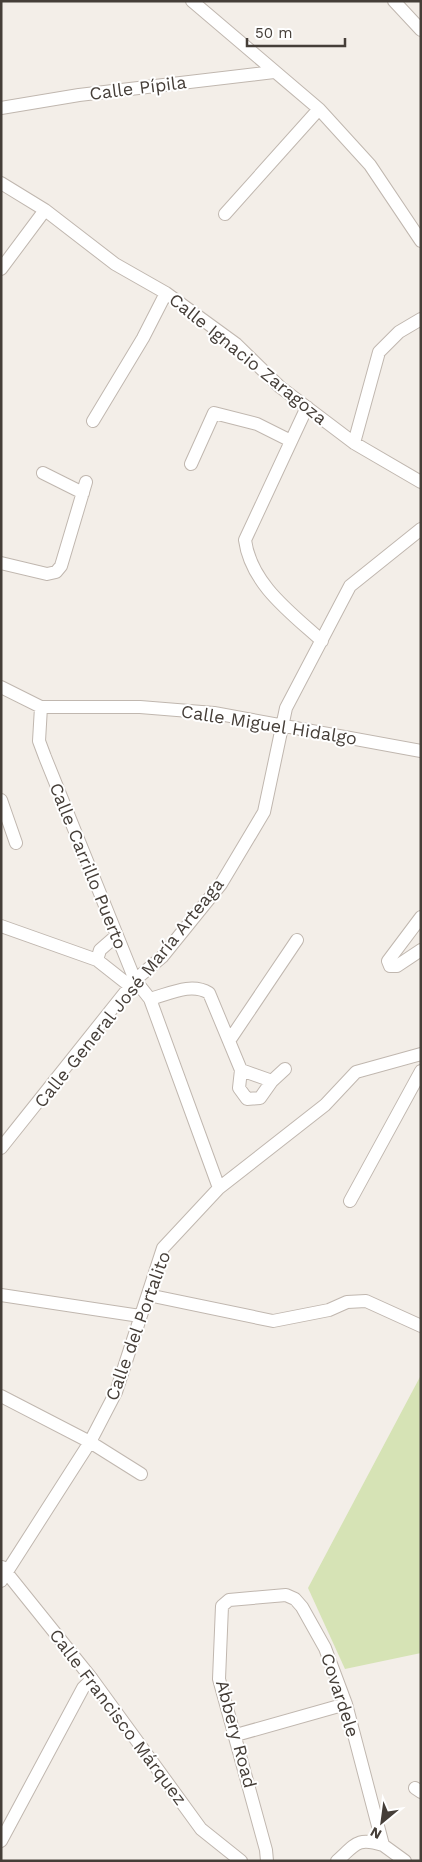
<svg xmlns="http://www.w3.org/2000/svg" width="422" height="1862" viewBox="0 0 422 1862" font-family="'Work Sans',sans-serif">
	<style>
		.green { fill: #d6e3b5 }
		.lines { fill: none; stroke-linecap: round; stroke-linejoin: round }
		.street-casing { stroke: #c0b7af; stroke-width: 14 }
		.street { stroke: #fff; stroke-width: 12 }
		.labels { text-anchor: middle; stroke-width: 4; stroke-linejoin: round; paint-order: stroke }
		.street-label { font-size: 18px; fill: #453e38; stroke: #fff }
	</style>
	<rect width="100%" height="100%" fill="#f3eee8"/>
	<path class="green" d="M421,1375v278l-76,16 -37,-81z"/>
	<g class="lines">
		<defs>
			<path id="street" d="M192,1l127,108 51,56 51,76
				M394,1l27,29
				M1,108l78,-13 195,-23
				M1,183l44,27 70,54 51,29 70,51 44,43 74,56 67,39
				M225,214l94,-105
				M1,269l44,-59
				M307,407l-62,133c6,44 45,72 77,101
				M93,421l50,-83 23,-45
				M354,443l25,-91 20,-20 22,-13
				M191,464l23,-51 43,11 34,17
				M43,473l40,20
				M1,563l46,11 9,-2 5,-6 25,-84
				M1,687l40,20h99l74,6 207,38
				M41,707l-2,34 6,16 90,223 15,19 69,189
				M1,800l15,43
				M421,917l-33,44 2,5h7l24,-16
				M1,926l96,34 33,26
				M97,960l3,-10 16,-14
				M150,999c19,-5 41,-17 59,-6l32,77 31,11 13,-12
				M229,1041l68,-101
				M241,1070l-2,18 8,11 13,-1 12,-17
				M1,1148l134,-168 27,-23 59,-73 43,-72 22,-104 64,-122 71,-57
				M350,1201l71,-130
				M1,1295l139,21
				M148,1295l125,26 56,-11 18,-8 19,-1 55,25
				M1,1396l89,46 51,32
				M2,1567l90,112 109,150 40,32
				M1,1581l89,-139 26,-50 47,-144 56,-60 106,-83 31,-33 65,-18
				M236,1735l110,-31
				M415,1788l6,4
				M1,1841l82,-153 9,-9
				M267,1861l-1,-11 -47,-171 3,-73 7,-6 57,-5 9,4 7,8 23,41 21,56 37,141 22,16
				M337,1861c19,-17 20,-24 46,-16"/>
		</defs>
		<use href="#street" class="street-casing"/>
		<use href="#street" class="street"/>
	</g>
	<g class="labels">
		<g class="street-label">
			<text transform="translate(138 88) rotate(-7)" y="6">Calle Pípila</text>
			<text transform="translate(248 359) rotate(39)" y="6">Calle Ignacio Zaragoza</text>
			<text transform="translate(269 725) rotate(9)" y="6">Calle Miguel Hidalgo</text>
			<text transform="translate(88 866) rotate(68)" y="6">Calle Carrillo Puerto</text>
			<text transform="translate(129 993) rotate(-51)" y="6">Calle General José María Arteaga</text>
			<text transform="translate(138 1326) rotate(-70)" y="6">Calle del Portalito</text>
			<text transform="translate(340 1695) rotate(72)" y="6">Covardele</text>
			<text transform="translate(118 1717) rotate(53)" y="6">Calle Francisco Márquez</text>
			<text transform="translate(236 1734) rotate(75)" y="6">Abbery Road</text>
		</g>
	</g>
	<rect width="422" height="1862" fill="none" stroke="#453e38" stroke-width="5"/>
	<g transform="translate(382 1822) rotate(209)" stroke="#ffffff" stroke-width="4" paint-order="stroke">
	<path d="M0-4L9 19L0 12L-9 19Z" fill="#453e38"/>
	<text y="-8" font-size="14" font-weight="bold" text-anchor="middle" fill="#453e38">N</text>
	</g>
	<path d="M247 38v8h98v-8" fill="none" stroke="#453e38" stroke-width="2.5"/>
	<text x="255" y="38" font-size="15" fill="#453e38" stroke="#ffffff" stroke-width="4" paint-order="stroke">50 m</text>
</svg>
